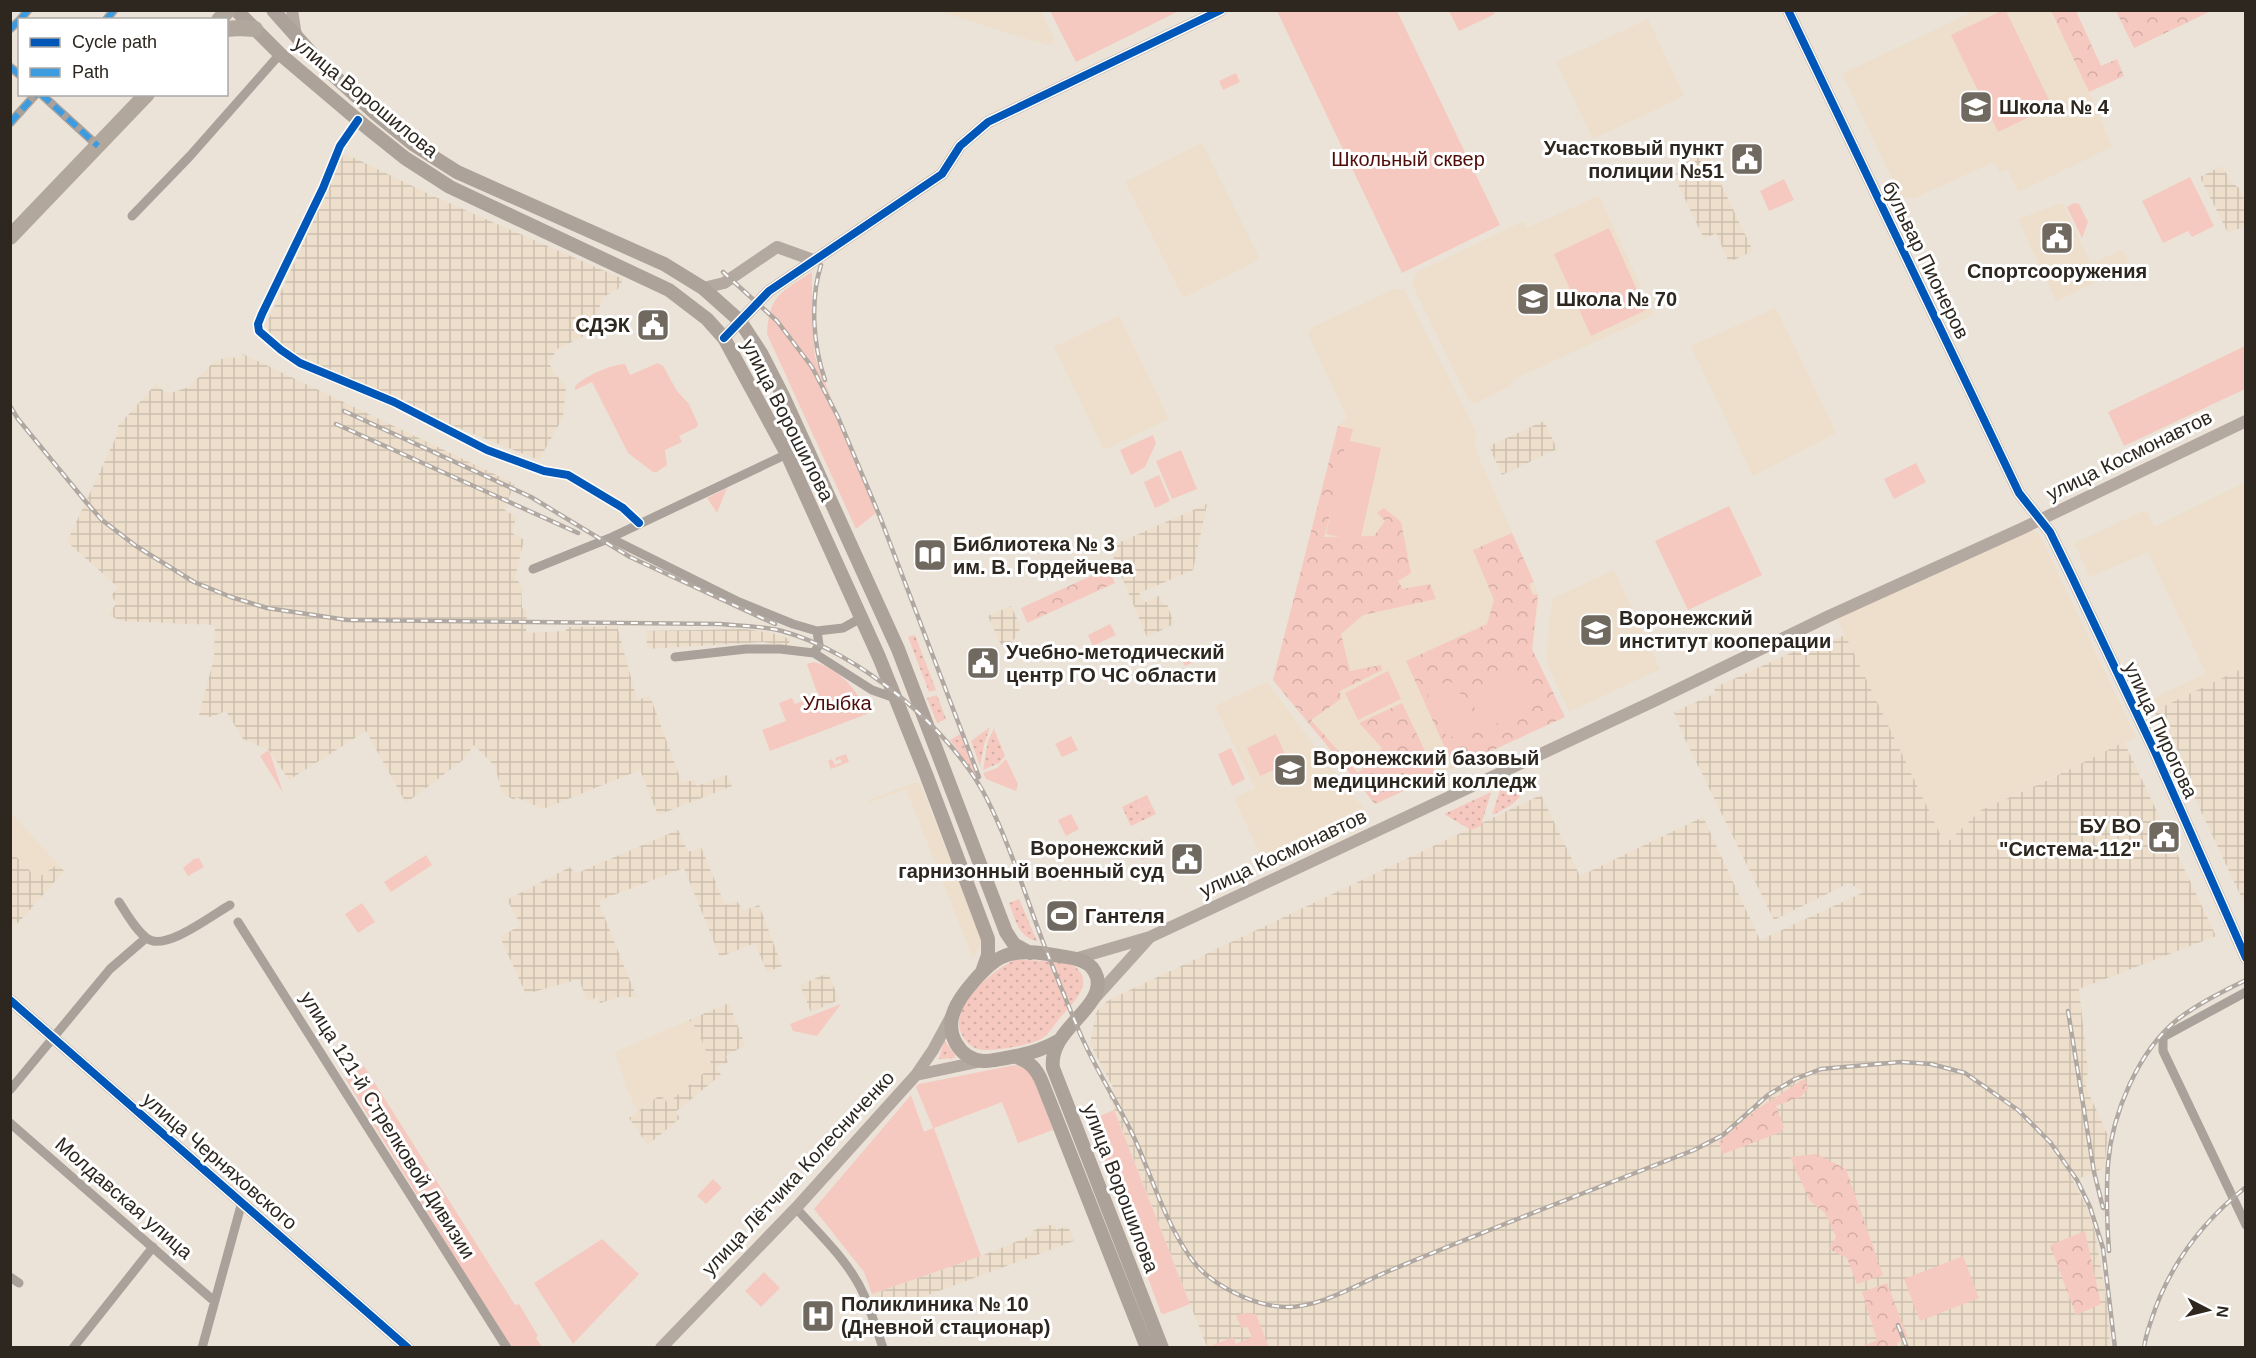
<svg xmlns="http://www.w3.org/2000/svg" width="2256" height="1358" viewBox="0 0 2256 1358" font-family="Helvetica,sans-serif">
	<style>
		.built { fill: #eddfcb }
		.industrial { fill: url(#industrial-grid) }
		.grass { fill: url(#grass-dots) }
		.forest { fill: url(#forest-crowns) }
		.park { fill: #f5c9bf }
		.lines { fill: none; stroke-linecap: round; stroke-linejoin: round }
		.street { stroke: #aaa19a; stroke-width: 9 }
		.secondary { stroke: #b4a9a1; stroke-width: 12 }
		.primary { stroke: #ada299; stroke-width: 14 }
		.highway { stroke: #b1a79c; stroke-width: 16 }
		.rail-casing { stroke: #b0a8a1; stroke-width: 4.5 }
		.rail { stroke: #fff; stroke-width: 2; stroke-dasharray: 7; stroke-linecap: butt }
		.quiet { stroke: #3d9ce0; stroke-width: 6; stroke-dasharray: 12 6; stroke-linecap: butt }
		.cycleway-casing { stroke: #fff; stroke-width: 11 }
		.cycleway { stroke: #0057b8; stroke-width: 8 }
		.labels { text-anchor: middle; stroke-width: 6; stroke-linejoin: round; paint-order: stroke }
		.street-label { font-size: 20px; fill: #2d2720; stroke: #fff }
		.poi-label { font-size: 20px; font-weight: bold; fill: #2d2720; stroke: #fff; text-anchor: start }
		.park-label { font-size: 20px; fill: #4f0d0a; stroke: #fff }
	</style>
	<defs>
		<pattern id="industrial-grid" width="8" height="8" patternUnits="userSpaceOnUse" patternTransform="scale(1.5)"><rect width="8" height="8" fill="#eddfcb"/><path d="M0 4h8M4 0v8" fill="none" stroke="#ccbfae"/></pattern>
		<pattern id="grass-dots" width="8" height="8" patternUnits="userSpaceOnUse" patternTransform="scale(1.5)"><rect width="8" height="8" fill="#f5c9bf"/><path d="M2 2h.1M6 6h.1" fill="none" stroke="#d2ada4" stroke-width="1.8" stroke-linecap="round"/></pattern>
		<pattern id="forest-crowns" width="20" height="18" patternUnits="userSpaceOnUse" patternTransform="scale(1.5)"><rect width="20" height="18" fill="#f5c9bf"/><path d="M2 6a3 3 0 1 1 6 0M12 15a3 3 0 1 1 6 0" fill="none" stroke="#d2ada4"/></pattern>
	</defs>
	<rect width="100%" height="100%" fill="#ebe3d8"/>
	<path class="built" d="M938,11h103l14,30 -8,4z
		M1974,11h76l38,78 24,58 -94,45 -11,-23 -8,4 -5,-11 -82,37 -12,-4 -58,-121z
		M1648,19l36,77 -91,43 -37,-77z
		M1202,143l58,116 -77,39 -58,-116z
		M1599,196l55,119 -140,64 -4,7 -35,17 -6,-2 -57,-117 3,-11 109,-52 3,7z
		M2058,204h5l28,60 31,-14 5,6 -1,12 -70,33 -38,-82z
		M1394,289h10l71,141 2,1 -2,12 2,10 57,129 4,12v11l-15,131 -148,68 -102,-124 65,-254 9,-9 -38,-80v-5l4,-5z
		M1776,308l60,125 -83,43 -62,-130z
		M1119,316l50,103 -65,31 -50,-103z
		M2245,482v185l-86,41 -5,-10 52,-25 -58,-121 -58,25 -16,-34 72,-33 8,17z
		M2028,529l11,4 97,204 -155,73 -31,30 -6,2 -107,-223z
		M1614,570l46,99 -91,43 -23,-52 6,-61z
		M1267,682l54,73 43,54 -102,49 -28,-60 21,-10 -40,-82z
		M915,782l5,2 62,157 -9,17 -67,-169 -38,14 -1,-2z
		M11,813l47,51 -22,15 -9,-12 -16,-15z
		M689,1020l8,9 15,37 -44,38 -8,-9 -23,15 -11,-23 -11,-35z"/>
	<path class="industrial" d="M1705,151l48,100 -24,11 -13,-29 -12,6 -34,-72z
		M344,153l89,43 190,83 -5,10 -15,8 -8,22 -13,18 -25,12 -8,14 5,10 12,13 -3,31 -24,43 -88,-35 -162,-74 -18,-16 -5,-10z
		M2222,166l10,17 7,5 6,13v25l-17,7 -28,-56z
		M243,354l272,130 -11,25 12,8 -4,16 12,7 -9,37 6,8 1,23 5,3 -1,22 39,-2 3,-4 49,-1 20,74 13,-4 32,87 12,-3 3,6 30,-11 5,11 -74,29 -18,-45 -97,39 -27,-12 -2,3 -12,-7 -7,-27 -21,-21 -11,15 -57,43 -40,-72 -77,49 -20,-30 -26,-11 -17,-28 -15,6 -12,-2 15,-57 1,-33 -95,-4 -12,-7 9,-11 -6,-7 7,-9 -51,-45 51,-109v-7l38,-42 11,10 22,-7 25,-25 16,-6 10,4z
		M1544,421l13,28 -55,26 -13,-29z
		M1207,504l-14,66 -54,23 5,10 15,-7 5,9 3,-1 7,20 -27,13 -38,-90z
		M1011,606l10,21 -8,14 -12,4 -13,-29z
		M745,629l27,4 18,6 -2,8 -25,-5 -116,7 -1,-18z
		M1845,635l99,207 6,-2 31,-30 67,-30 76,-38 92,194 -137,53 9,80 -2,18 22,49 -4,32 -31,13 12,23 9,24 13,74 3,45h-903l-98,-251 5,-7 -24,-45 6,-32 11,-11 434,-206 39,81 123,-59 57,123 104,-48 -15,-9 -75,37 -92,-187 -8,-21 42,-19 -2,-5 109,-50 3,5z
		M2245,667v238l-91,-194z
		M678,830l10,22 13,-5 24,58 12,-4 6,10 16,-6 23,61 -15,6 -12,-29 -35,14 -36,-89 -86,33 39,97 -15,-2 -22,7 -2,-6 -11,4 -8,-22 -53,15 -26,-57 21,-12 -14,-25 63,-33 5,7z
		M11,852l16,15 9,12 22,-15 6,7 -47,53 -6,-4z
		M828,973l11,27 -28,12 -11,-27z
		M729,1003l16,42 -19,11 2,6 -12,6 5,7 -46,37 5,6 -32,27 -19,-27 31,-23 8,8 44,-37 -15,-37 -8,-9z
		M1048,1225h7l1,5 12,-4 6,15 -195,72 -7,-19 109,-38 52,-21 -1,-4z"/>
	<path class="grass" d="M915,635l21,55 -7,2 -21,-55z
		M937,695l9,24 -9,4 -10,-25z
		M990,727l-6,18 -4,21 -9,-25z
		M994,729l11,27 -6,7 -16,7 5,-30z
		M960,734l20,47 -30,-41z
		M1520,778c8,22 -11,29 -28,37l9,-28z
		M1491,792l-10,34 -10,4 -27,-16z
		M1136,800l5,11 11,-5 4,8 -25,12 -9,-19z
		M1019,899l18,42c-19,-3 -22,-23 -28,-38z
		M1015,960c11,0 52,1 59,6 23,17 -3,39 -15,53 -5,6 -11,16 -18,20 -11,6 -52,14 -63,10 -6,-2 -11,-6 -14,-11 -21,-27 29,-69 51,-78z
		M944,1040l11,15v3l-16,1z"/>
	<path class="forest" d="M2051,11h25l25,55 16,-7 7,17 -35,16z
		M2116,11h95l-77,37z
		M1338,426l15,3 -29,108 50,-1 11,-15 -8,-8 7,-5 17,14 10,51 -13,8 5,8 27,-5 6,15 -73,16 -22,19 9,37 31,-6 1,5 -42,21 1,8 -30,21 47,53 24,-25 -23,-25 43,-20 35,73 -62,28 -102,-124z
		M1512,533l22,49 -5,2 4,11 5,-1 -6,55 33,68 -111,51 -48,-107 81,-37 7,-24 -21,-50z
		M1108,568l7,15 -88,40 -6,-15z
		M1804,1079l5,9 -9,9 -24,9 8,21 -3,5 -58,22 -4,-12 37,-32z
		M1816,1154l30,15 37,106 -26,9 -10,-26 -18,-9 7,-12 -11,-24 -15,-12 -20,-44z
		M2085,1231l16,73 -25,11 -26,-70z
		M1887,1283l21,55 -11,5 1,4h-37l16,-7 -15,-48z"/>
	<path class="park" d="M1050,11h129l-103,51z
		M1277,11h120l103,214 -98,48z
		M1449,11h44l2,3 -36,17z
		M2001,11h5l46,95 -54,26 -47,-97z
		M1236,73l4,9 -17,8 -4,-9z
		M2190,177l24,49 -22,11 -4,-6 -25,12 -21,-42z
		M1784,179l10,21 -25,11 -9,-20z
		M2074,203l5,1 9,18 -6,16 -15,-31z
		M1609,228l37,82 -55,26 -37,-82z
		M812,272v48l3,37 61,156 -20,16 -89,-195c2,-39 14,-42 45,-62z
		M2245,346v43l-121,57 -16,-34z
		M658,363l5,3 14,25 12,13 9,20 -1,3 -18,9 3,6 -17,8 2,15 -10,7h-4l-25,-19 -36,-71 -17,8v-3c5,-9 39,-24 50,-23l5,11z
		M1153,435l3,8 -11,24 -14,8 -11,-25z
		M1346,440l35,8 -21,93 -34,-7z
		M1181,450l16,39 -25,10 -16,-38z
		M1916,463l10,19 -32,17 -10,-20z
		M1159,475l11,26 -15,7 -11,-26z
		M727,488l-10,25 -10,-15z
		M1729,506l33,69 -74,35 -33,-69z
		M1110,624l6,11 -23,11 -5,-11z
		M1197,647l5,11 -17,8 -5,-10z
		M814,662c25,7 44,27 53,52l-97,37 -8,-21 24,-9 -7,-18 13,-5 3,6 23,-9 -11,-31z
		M1516,669l17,38 -49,22 -17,-38z
		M1388,671l13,28 -43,21 -13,-27z
		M1448,681l8,3 18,38 -2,8 -17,8 -9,-3 -18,-38 2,-7z
		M1276,734l13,29 -29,13 -13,-28z
		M1071,736l7,14 -16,7 -7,-13z
		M1231,748l14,31 -13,7 -14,-32z
		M269,750l14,43 -23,-37z
		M846,754l3,8 -18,7 -3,-8 4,-2 3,6 7,-3 -2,-3 -4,2 -1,-3z
		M1006,759l12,25 -2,7 -30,-12 -3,-6 14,-5z
		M1147,795l5,11 -11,5 -5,-11z
		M1071,814l8,15 -13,7 -8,-16z
		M1143,839l9,16 -10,5 -8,-15z
		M426,855l6,10 -41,27 -7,-10z
		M199,858l5,9 -16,9 -5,-8 11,-9z
		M362,903l13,19 -17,11 -13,-19z
		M841,1004l-24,32 -24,-5 -3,-7z
		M1015,1065l11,4 7,5 20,56 -35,13 -16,-41 -68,26 47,128 -109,38 -8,-22 -50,-63 97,-114 13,37 9,-4 -17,-41 3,-3z
		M364,1066l151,239 4,-1 19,32 -2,2 6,9h-32l-165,-269z
		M1114,1110l76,194 -26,10 -3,-1 -72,-192z
		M713,1179l9,9 -16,16 -9,-8z
		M602,1239l37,35 -66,70 -39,-61z
		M1963,1256l16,42 -59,23 -16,-42z
		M764,1272l16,16 -19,19 -16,-16z
		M1243,1313l13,1 13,33h-60l24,-10 3,7 16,-7 -5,-11 -5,3 -6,-13z"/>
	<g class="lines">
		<path class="street" d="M20,20l8,-10
			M106,20l8,-10
			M10,29l10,-9
			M10,67l10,8
			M41,94l57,52
			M358,120l-18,26 -17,42 -61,126 -4,10 1,7 22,19 19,13 94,39 93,48 57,21 24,4 55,33 16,15
			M10,123l26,-29
			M132,216l58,-60 90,-102
			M610,538l177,-84
			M533,569l77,-31 129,64 54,22 24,7 26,-3 18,-10
			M814,653l5,-8 -2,-14
			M675,657l71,-8h34l34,4 58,37 23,8
			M119,902c8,12 17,29 29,37 18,12 64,-24 82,-34
			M238,922l269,426
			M2246,992l-83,45v14l83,174
			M10,1090l100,-121 36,-31
			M10,1123l204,178
			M796,1208c24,27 53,53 68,87 7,17 13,35 19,53
			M10,1277l9,6
			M73,1348l80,-101
			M202,1348l40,-146"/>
		<path class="secondary" d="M292,10l4,26
			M1788,10l231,483 31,39 22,45 83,175 91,206
			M703,288l21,-5 53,-36 36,13
			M724,338l45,-47 173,-117 18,-28 28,-24 233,-112
			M1078,958l72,-21 502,-235 177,-86 192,-87 225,-108
			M1094,999l56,-62
			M10,1000l398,348
			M916,1075l66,-14
			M661,1348l135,-140 120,-133 17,-25 19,-35"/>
		<path class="primary" d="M236,10l44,44 85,72 40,32 45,29 219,103 38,29 17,19 63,116 92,203 47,117 62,165v16l-6,17
			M273,10l47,53 56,51 37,30 44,28 207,92 39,24 37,33 21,32 22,43 115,253 108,283 8,12 16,9
			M1058,1041c-17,10 -33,14 -52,17 -7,1 -15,3 -23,3 -24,-2 -38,-28 -29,-50 4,-11 13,-22 20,-30 8,-9 17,-19 28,-24 17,-8 40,-4 58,-1 15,2 32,4 37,21 8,32 -49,52 -44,91l109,280
			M1016,1057c14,5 20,11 26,25l105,266"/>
		<path class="highway" d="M219,20l9,-10
			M226,29l13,-1 16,1
			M10,237l137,-143"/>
		<defs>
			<path id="rail" d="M821,265c-11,35 -8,80 4,115
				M723,272l54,49 35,46 26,50 42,100 99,260
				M10,406l8,13 68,83 16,18 34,26 58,36 37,15 36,11 80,12 373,4c21,2 42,2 62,7 76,21 169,97 205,168 23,46 38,95 56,143 11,28 22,56 34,84 16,41 42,77 60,118 16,37 29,79 53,113 18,27 63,49 95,50 40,0 75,-25 111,-39 99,-41 198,-79 298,-118l29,-15 45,-40 27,-16 26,-10 80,-7 30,2 34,9 53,37 32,32 27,38 13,27 13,41 12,100
				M344,411l187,86 99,60 145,67
				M336,424l242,109
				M2068,1011l26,161 9,36
				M2109,1251c-2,-28 -3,-58 -1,-87 4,-50 30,-113 70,-145 21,-16 44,-27 68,-39
				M1898,1325l9,23
				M2144,1348c1,-10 4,-18 7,-27 17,-54 51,-99 95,-134"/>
		</defs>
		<use href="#rail" class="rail-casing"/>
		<use href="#rail" class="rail"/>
		<path class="quiet" d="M20,20l8,-10
			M106,20l8,-10
			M10,29l10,-9
			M10,67l10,8
			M41,94l57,52
			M10,123l26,-29"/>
		<defs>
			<path id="cycleway" d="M1788,10l231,483 31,39 22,45 83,175 91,206
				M358,120l-18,26 -17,42 -61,126 -4,10 1,7 22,19 19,13 94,39 93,48 57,21 24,4 55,33 16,15
				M724,338l45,-47 173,-117 18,-28 28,-24 233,-112
				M10,1000l398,348"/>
		</defs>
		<use href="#cycleway" class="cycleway-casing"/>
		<use href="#cycleway" class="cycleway"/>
	</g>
	<defs>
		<symbol id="school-square" viewBox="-11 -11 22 22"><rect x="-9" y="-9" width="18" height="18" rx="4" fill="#706960" stroke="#fff"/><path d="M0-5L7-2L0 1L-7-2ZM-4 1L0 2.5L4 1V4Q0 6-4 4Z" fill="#fff"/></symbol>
		<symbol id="civic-square" viewBox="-11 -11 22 22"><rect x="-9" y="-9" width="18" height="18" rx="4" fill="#706960" stroke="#fff"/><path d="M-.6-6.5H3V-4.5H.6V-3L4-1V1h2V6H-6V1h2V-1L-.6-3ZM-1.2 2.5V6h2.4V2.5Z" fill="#fff"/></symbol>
		<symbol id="library-square" viewBox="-11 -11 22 22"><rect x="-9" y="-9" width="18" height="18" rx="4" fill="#706960" stroke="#fff"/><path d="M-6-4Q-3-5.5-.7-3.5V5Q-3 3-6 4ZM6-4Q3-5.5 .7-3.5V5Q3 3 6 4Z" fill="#fff"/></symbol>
		<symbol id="university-square" viewBox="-11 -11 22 22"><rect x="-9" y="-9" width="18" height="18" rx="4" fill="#706960" stroke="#fff"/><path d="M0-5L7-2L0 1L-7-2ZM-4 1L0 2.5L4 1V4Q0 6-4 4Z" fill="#fff"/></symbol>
		<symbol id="stadium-square" viewBox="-11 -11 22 22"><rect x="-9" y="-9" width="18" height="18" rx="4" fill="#706960" stroke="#fff"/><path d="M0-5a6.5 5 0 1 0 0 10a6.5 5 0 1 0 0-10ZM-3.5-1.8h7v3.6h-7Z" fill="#fff"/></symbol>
		<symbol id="hospital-square" viewBox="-11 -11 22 22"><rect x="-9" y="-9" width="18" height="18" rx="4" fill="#706960" stroke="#fff"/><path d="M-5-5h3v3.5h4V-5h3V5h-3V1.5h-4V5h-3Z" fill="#fff"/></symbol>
	</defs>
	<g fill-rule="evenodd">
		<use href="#school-square" x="1957" y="88" width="38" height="38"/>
		<use href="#civic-square" x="1728" y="140" width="38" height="38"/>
		<use href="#civic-square" x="2038" y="219" width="38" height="38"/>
		<use href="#school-square" x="1514" y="280" width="38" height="38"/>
		<use href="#civic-square" x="634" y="306" width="38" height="38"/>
		<use href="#library-square" x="911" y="536" width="38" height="38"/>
		<use href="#university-square" x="1577" y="611" width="38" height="38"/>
		<use href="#civic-square" x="964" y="644" width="38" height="38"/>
		<use href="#university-square" x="1271" y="751" width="38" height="38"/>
		<use href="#civic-square" x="2145" y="818" width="38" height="38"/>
		<use href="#civic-square" x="1168" y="840" width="38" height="38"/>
		<use href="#stadium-square" x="1043" y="897" width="38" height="38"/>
		<use href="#hospital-square" x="799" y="1297" width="38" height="38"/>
	</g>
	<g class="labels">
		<g class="street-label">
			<text transform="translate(366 97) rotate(39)" y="7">улица Ворошилова</text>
			<text transform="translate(1926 260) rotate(64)" y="7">бульвар Пионеров</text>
			<text transform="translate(788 420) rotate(63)" y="7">улица Ворошилова</text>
			<text transform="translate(2129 455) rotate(-26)" y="7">улица Космонавтов</text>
			<text transform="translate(2161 730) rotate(65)" y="7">улица Пирогова</text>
			<text transform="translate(1283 853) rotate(-25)" y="7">улица Космонавтов</text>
			<text transform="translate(388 1125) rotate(58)" y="7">улица 121-й Стрелковой Дивизии</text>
			<text transform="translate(220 1161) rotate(41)" y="7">улица Черняховского</text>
			<text transform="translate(798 1173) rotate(-47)" y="7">улица Лётчика Колесниченко</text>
			<text transform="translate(1121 1188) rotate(69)" y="7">улица Ворошилова</text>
			<text transform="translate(124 1198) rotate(41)" y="7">Молдавская улица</text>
		</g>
		<g class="poi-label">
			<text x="1999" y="114">Школа № 4</text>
			<text x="1724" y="155" text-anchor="end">Участковый пункт<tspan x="1724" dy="23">полиции №51</tspan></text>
			<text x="2057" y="278" text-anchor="middle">Спортсооружения</text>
			<text x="1556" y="306">Школа № 70</text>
			<text x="630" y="332" text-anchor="end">СДЭК</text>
			<text x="953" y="551">Библиотека № 3<tspan x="953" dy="23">им. В. Гордейчева</tspan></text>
			<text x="1619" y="625">Воронежский<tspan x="1619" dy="23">институт кооперации</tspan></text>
			<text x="1006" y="659">Учебно-методический<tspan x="1006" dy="23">центр ГО ЧС области</tspan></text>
			<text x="1313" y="765">Воронежский базовый<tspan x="1313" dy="23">медицинский колледж</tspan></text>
			<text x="2141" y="833" text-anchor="end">БУ ВО<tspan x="2141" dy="23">"Система-112"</tspan></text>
			<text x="1164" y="855" text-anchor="end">Воронежский<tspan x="1164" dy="23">гарнизонный военный суд</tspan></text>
			<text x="1085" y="923">Гантеля</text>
			<text x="841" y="1311">Поликлиника № 10<tspan x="841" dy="23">(Дневной стационар)</tspan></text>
		</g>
		<g class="park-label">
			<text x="1408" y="166">Школьный сквер</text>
			<text x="837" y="710">Улыбка</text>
		</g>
	</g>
	<rect width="2256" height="1358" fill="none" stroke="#2d2720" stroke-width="24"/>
	<rect x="18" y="18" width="210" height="78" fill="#ffffff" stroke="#aba9a6" stroke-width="1.5"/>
	<rect x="30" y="38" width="30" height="9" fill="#0057b8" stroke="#aba9a6" stroke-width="1.5"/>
	<text x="72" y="48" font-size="18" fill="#2d2720">Cycle path</text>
	<rect x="30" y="68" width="30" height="9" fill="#3d9ce0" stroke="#aba9a6" stroke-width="1.5"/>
	<text x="72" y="78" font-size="18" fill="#2d2720">Path</text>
	<g transform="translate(2208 1310) rotate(97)" stroke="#ffffff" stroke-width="4.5" paint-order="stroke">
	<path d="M0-4.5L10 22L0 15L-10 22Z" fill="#2d2720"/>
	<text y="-9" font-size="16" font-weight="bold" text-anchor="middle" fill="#2d2720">N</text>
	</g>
</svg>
